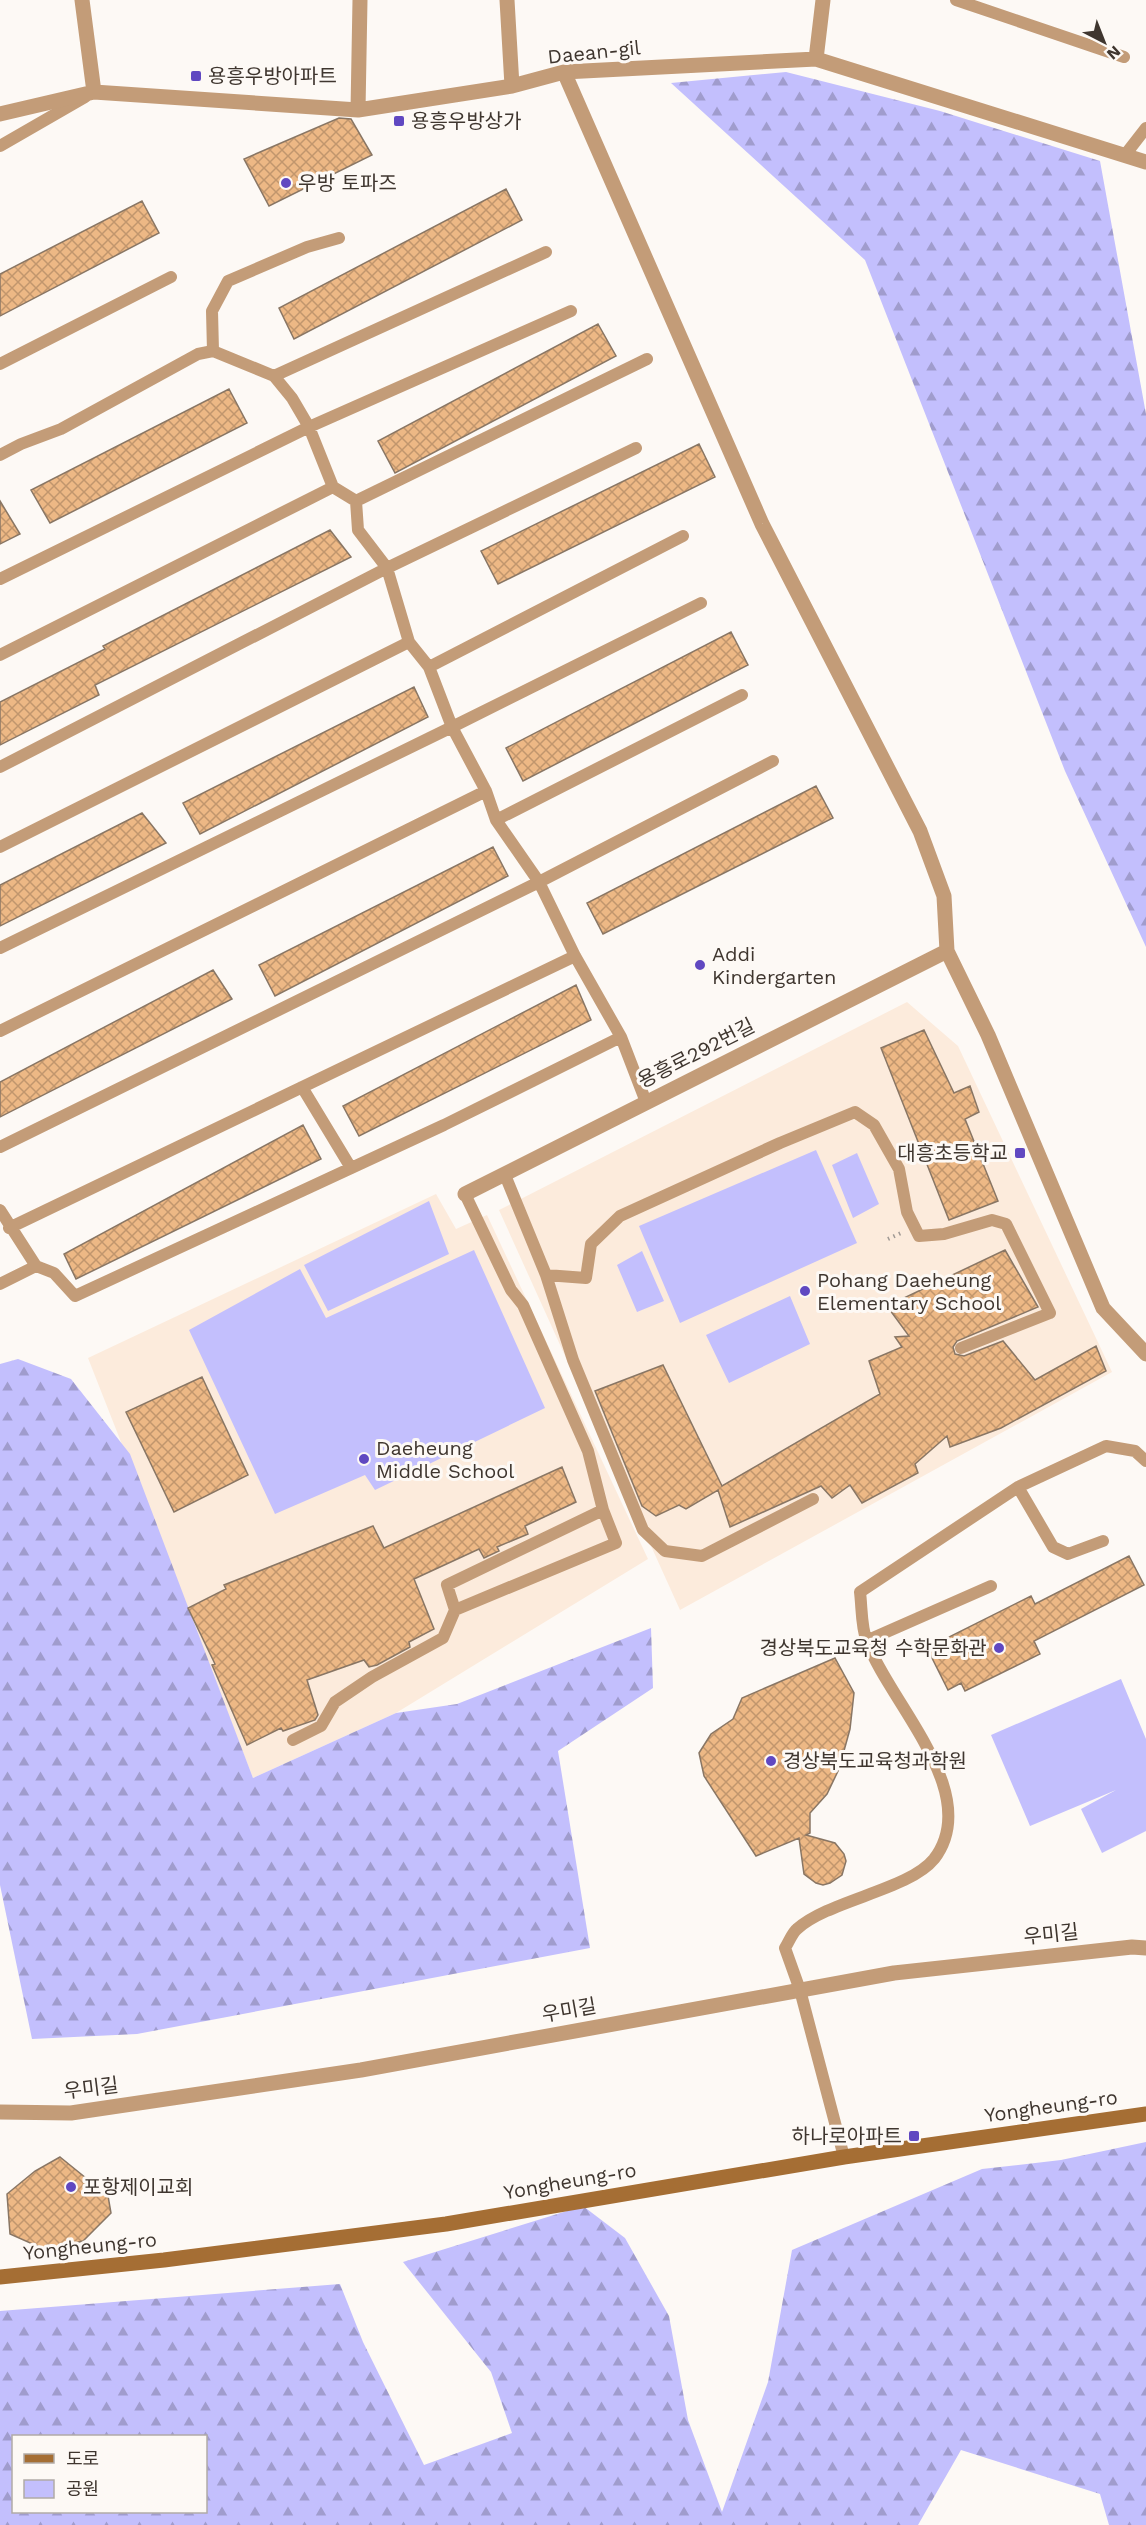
<svg xmlns="http://www.w3.org/2000/svg" width="1146" height="2525" viewBox="0 0 1146 2525" font-family="'Work Sans','Noto Sans KR',sans-serif">
	<style>
		.built { fill: #fcebdc }
		.forest { fill: url(#forest-firs); fill-rule: evenodd }
		.park { fill: #c3bffd }
		.building { fill: url(#building-cross-hatch); stroke: #897664; stroke-width: 1.5 }
		.lines { fill: none; stroke-linecap: round; stroke-linejoin: round }
		.path { stroke: #a09994; stroke-width: 4; stroke-dasharray: 1.5 4.5; stroke-linecap: butt }
		.lane { stroke: #c39c78; stroke-width: 12 }
		.street { stroke: #c39c78; stroke-width: 15 }
		.secondary { stroke: #a56e34; stroke-width: 15 }
		.poi-dot { fill: #6048c1; stroke: #fdf9f5; stroke-width: 2 }
		.labels { text-anchor: middle; stroke-width: 6; stroke-linejoin: round; paint-order: stroke }
		.street-label { font-size: 20px; fill: #3f362f; stroke: #fdf9f5 }
		.poi-label { font-size: 20px; fill: #3f362f; stroke: #fdf9f5; text-anchor: start }
	</style>
	<defs>
		<pattern id="forest-firs" width="22" height="20" patternUnits="userSpaceOnUse" patternTransform="scale(1.5)"><rect width="22" height="20" fill="#c3bffd"/><path d="M5 1l3.5 6h-7zM16 11l3.5 6h-7z" fill="#a09ccd"/></pattern>
		<pattern id="building-cross-hatch" width="8" height="8" patternUnits="userSpaceOnUse" patternTransform="scale(1.5)"><rect width="8" height="8" fill="#edb885"/><path d="M0 0l8 8M0 8l8-8" fill="none" stroke="#c1966d"/></pattern>
	</defs>
	<rect width="100%" height="100%" fill="#fdf9f5"/>
	<path class="built" d="M907,1002l51,44 154,326 -432,238 -181,-400z
		M436,1194l20,35 31,-14 161,344 -252,154 -143,65 -165,-420z"/>
	<path class="forest" d="M786,72l154,39 160,50 46,253v533l-81,-176 -200,-511 -194,-177z
		M18,1359l53,20 59,75 123,324 143,-65 61,-9 194,-76 2,60 -95,63 32,197 -453,86 -105,5 -32,-154v-521z
		M1146,2142v383h-37l-9,-31 -139,-44 -43,75h-918v-214l340,-27 23,58 61,123 88,-32 -21,-61 -88,-110 180,-56 42,32 44,78 19,104 34,92 46,-130 24,-132 190,-81 79,-9zM14,2436h192v76h-192z"/>
	<path class="park" d="M816,1150l41,93 -177,80 -41,-97z
		M857,1153l22,51 -26,14 -21,-53z
		M429,1201l20,53 -121,57 -24,-46z
		M474,1250l71,158 -170,82 -10,-15 -90,39 -86,-184 111,-61 26,49z
		M642,1251l22,50 -27,11 -20,-47z
		M790,1296l20,48 -81,39 -23,-48z
		M1121,1679l25,60v92l-44,22 -21,-44 35,-19 -86,36 -39,-91z"/>
	<path class="building" d="M339,118l12,1 21,36 -103,51 -25,-47z
		M506,189l16,31 -228,119 -15,-31z
		M142,201l17,32 -159,83v-42z
		M598,324l18,32 -221,117 -17,-32z
		M229,389l18,34 -197,100 -19,-33z
		M699,444l16,33 -217,107 -17,-33z
		M0,501l20,33 -20,10z
		M330,530l21,27 -256,128 4,10 -99,50v-43l105,-53 -2,-3z
		M731,632l17,33 -225,116 -17,-33z
		M414,687l14,30 -228,117 -17,-31z
		M816,786l17,32 -230,116 -16,-31z
		M142,813l24,30 -166,83v-41z
		M493,847l15,29 -233,120 -16,-31z
		M213,970l19,29 -232,118v-35z
		M576,985l15,35 -232,116 -16,-30z
		M924,1030l30,63 16,-7 9,26 -14,7 33,82 -49,19 -68,-172z
		M303,1125l18,34 -245,120 -12,-25z
		M1005,1250l33,57 -81,34 -4,6 2,7 9,2 39,-15 32,39 61,-34 10,25 -105,57 -51,19 -3,-11 -32,28 3,9 -56,30 -12,-18 -18,13 -11,-12 -91,41 -12,-37 -32,19 -7,-4 -23,11 -14,-10 -47,-115 68,-26 59,121 158,-92 -11,-33 33,-14 -7,-10 14,-1 -22,-30z
		M202,1377l46,98 -74,37 -48,-100z
		M562,1467l14,35 -51,24 3,8 -31,13 2,4 -15,7 -5,-9 -65,30 20,50 -25,13 1,5 -33,18 -8,2 -5,-7 -57,20 11,35 -3,5 -32,11 -2,-3 -34,17 -35,-80 3,-1 -27,-56 38,-19 -2,-4 149,-59 11,22z
		M1129,1556l15,29 -110,56 6,13 -75,37 -4,-8 -13,7 -21,-42 104,-52 4,8z
		M835,1658l19,35 -4,36 -11,40 -12,25 -17,19v20l-4,2 29,8 9,11 2,7 -4,14 -12,8 -7,2 -7,-2 -12,-9 -5,-36 -43,18 -52,-80 -5,-23 12,-19 22,-15 9,-21z
		M60,2157l48,39 3,17 -28,28 -37,9 -36,-16 -3,-40 28,-23z"/>
	<g class="lines">
		<path class="path" d="M888,1239l13,-6"/>
		<path class="lane" d="M956,0l168,57
			M0,146l85,-49
			M1125,155l21,-27
			M213,351l61,25 18,22 17,29 24,60 23,14 2,29 29,38 22,74 20,25 23,60 34,64 10,29 43,62 36,74 46,81 25,65
			M0,364l171,-87
			M274,376l272,-124
			M0,455l21,-11 40,-15 137,-75 15,-3 -1,-40 16,-30 79,-34 32,-9
			M356,501l291,-142
			M0,579l309,-152 262,-116
			M0,655l333,-168
			M429,667l254,-131
			M0,767l387,-199 249,-120
			M496,820l246,-125
			M0,847l409,-205
			M0,948l452,-221 249,-124
			M0,1031l486,-240
			M302,1087l49,81
			M0,1147l539,-265 234,-121
			M505,1175l41,100 27,85 70,170 22,21 37,5 111,-57
			M465,1194l46,96 12,15 65,146 15,59 13,33 -161,67 -8,-25 156,-75
			M0,1210l36,56 -36,18
			M9,1228l566,-272
			M36,1266l18,7 21,23 369,-171 177,-88
			M546,1275l40,3 5,-34 29,-28 160,-73 75,-31 19,13 25,44 8,43 12,24 25,-2 48,-14 14,4 44,89 -89,35
			M1018,1487l35,60 15,7 35,-13
			M866,1641l125,-55
			M293,1740l28,-14 14,-24 37,-25 71,-39 12,-28
			M844,2157l-44,-167 -15,-42c4,-6 7,-15 12,-19 32,-29 112,-39 137,-70 50,-65 -44,-156 -67,-217 -6,-15 -5,-34 -7,-50l158,-105 88,-41 29,5 11,10"/>
		<path class="street" d="M82,0l12,92
			M507,0l5,86
			M816,59l7,-59
			M564,72l198,452 158,307 24,65 3,55 41,84 115,273 43,46
			M358,110l2,-110
			M0,114l94,-22 264,18 154,-24 52,-14 252,-13 330,103
			M465,1194l482,-243
			M0,2112l71,1 290,-43 533,-97 238,-26 14,1"/>
		<path class="secondary" d="M0,2277l164,-17 282,-36 398,-67 302,-43"/>
	</g>
	<g class="poi-dot">
		<rect x="190" y="70" width="12" height="12" rx="3"/>
		<rect x="393" y="115" width="12" height="12" rx="3"/>
		<circle cx="286" cy="183" r="6"/>
		<circle cx="700" cy="965" r="6"/>
		<rect x="1014" y="1147" width="12" height="12" rx="3"/>
		<circle cx="805" cy="1291" r="6"/>
		<circle cx="364" cy="1459" r="6"/>
		<circle cx="999" cy="1648" r="6"/>
		<circle cx="771" cy="1761" r="6"/>
		<rect x="908" y="2130" width="12" height="12" rx="3"/>
		<circle cx="71" cy="2187" r="6"/>
	</g>
	<g class="labels">
		<g class="street-label">
			<text transform="translate(594 52) rotate(-6)" y="7">Daean-gil</text>
			<text transform="translate(696 1053) rotate(-27)" y="7">용흥로292번길</text>
			<text transform="translate(1051 1934) rotate(-6)" y="7">우미길</text>
			<text transform="translate(569 2010) rotate(-10)" y="7">우미길</text>
			<text transform="translate(91 2088) rotate(-7)" y="7">우미길</text>
			<text transform="translate(1051 2106) rotate(-8)" y="7">Yongheung-ro</text>
			<text transform="translate(570 2181) rotate(-10)" y="7">Yongheung-ro</text>
			<text transform="translate(90 2246) rotate(-6)" y="7">Yongheung-ro</text>
		</g>
		<g class="poi-label">
			<text x="208" y="83">용흥우방아파트</text>
			<text x="411" y="128">용흥우방상가</text>
			<text x="298" y="190">우방 토파즈</text>
			<text x="712" y="961">Addi<tspan x="712" dy="23">Kindergarten</tspan></text>
			<text x="1008" y="1160" text-anchor="end">대흥초등학교</text>
			<text x="817" y="1287">Pohang Daeheung<tspan x="817" dy="23">Elementary School</tspan></text>
			<text x="376" y="1455">Daeheung<tspan x="376" dy="23">Middle School</tspan></text>
			<text x="987" y="1655" text-anchor="end">경상북도교육청 수학문화관</text>
			<text x="783" y="1768">경상북도교육청과학원</text>
			<text x="902" y="2143" text-anchor="end">하나로아파트</text>
			<text x="83" y="2194">포항제이교회</text>
		</g>
	</g>
	<rect x="12" y="2435" width="195" height="78" fill="#fdf9f5" stroke="#b1aba6" stroke-width="1.5"/>
	<rect x="24" y="2454" width="30" height="9" fill="#a56e34" stroke="#b1aba6" stroke-width="1.5"/>
	<text x="66" y="2465" font-size="18" fill="#3f362f">도로</text>
	<rect x="24" y="2480" width="30" height="18" fill="#c3bffd" stroke="#b1aba6" stroke-width="1.5"/>
	<text x="66" y="2495" font-size="18" fill="#3f362f">공원</text>
	<g transform="translate(1104 42) rotate(138)" stroke="#fdf9f5" stroke-width="4.5" paint-order="stroke">
	<path d="M0-4.5L10 22L0 15L-10 22Z" fill="#3f362f"/>
	<text y="-9" font-size="16" font-weight="bold" text-anchor="middle" fill="#3f362f">N</text>
	</g>
</svg>
